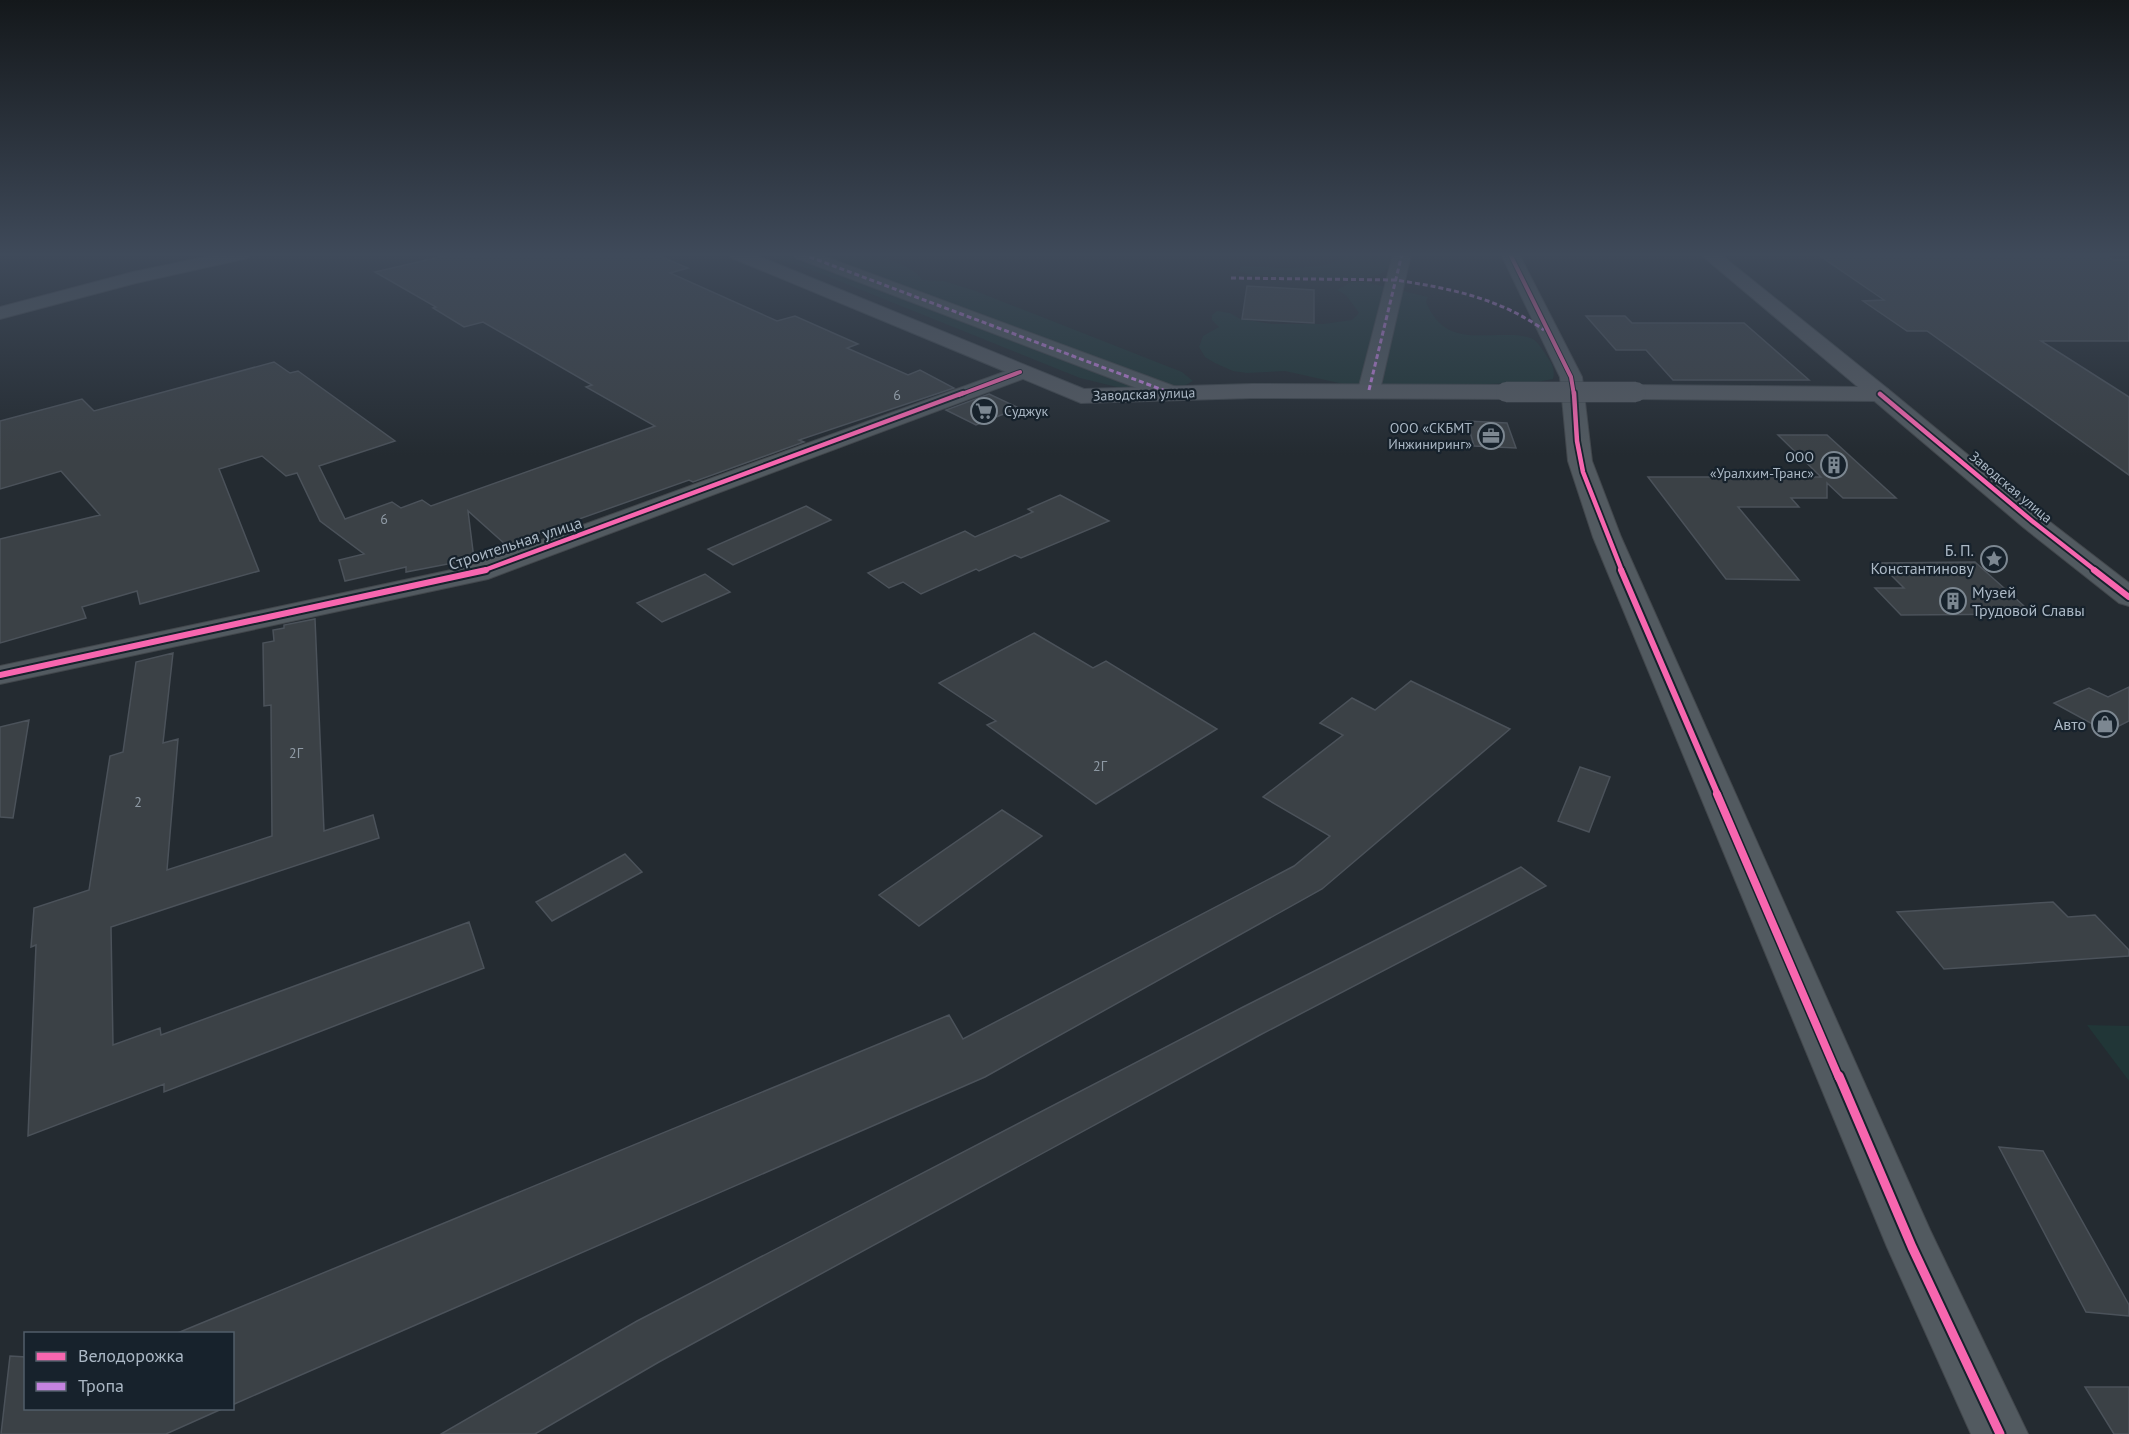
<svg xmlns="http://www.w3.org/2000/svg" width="2129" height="1434" viewBox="0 0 2129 1434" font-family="'PT Sans',sans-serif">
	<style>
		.green { fill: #213637 }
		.building { fill: #3b4146; stroke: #4b525a; stroke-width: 1.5 }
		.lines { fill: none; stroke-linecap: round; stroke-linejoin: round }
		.minor-casing { stroke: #42474c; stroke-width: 2 }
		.major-casing { stroke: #41484e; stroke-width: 2 }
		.minor { fill: #525a60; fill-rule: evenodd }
		.major { fill: #555b62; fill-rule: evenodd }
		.major-bridge-casing { stroke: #41484e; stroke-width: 21; stroke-linecap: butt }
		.major-bridge { stroke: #555b62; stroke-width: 20 }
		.quiet { stroke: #c483df; stroke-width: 3; stroke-dasharray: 5 3; stroke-linecap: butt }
		.cycleway-far4-casing { stroke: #17222c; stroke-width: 6 }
		.cycleway-far3-casing { stroke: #17222c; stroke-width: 8 }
		.cycleway-far2-casing { stroke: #17222c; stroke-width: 10 }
		.cycleway-far1-casing { stroke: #17222c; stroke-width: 11 }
		.cycleway-casing { stroke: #17222c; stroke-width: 13 }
		.cycleway-far4 { stroke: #f766af; stroke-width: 4 }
		.cycleway-far3 { stroke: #f766af; stroke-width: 4.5 }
		.cycleway-far2 { stroke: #f766af; stroke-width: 6 }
		.cycleway-far1 { stroke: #f766af; stroke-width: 8 }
		.cycleway { stroke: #f766af; stroke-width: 9 }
		.labels { text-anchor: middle; stroke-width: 4.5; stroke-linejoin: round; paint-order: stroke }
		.far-street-label { font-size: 14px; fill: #abb8c5; stroke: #17222c }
		.number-label { font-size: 14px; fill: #8f9aa5 }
		.far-poi-label { font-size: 14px; fill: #abb8c5; stroke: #17222c; text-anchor: end }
		.street-label { font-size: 16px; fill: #abb8c5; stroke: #17222c }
		.poi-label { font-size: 16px; fill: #abb8c5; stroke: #17222c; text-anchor: end }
	</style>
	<rect width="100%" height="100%" fill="#242b31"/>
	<path class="green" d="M765,254c31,0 74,-4 104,0 13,2 48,14 53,26l22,1 29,9 209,82 11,9 -11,6h-65l-37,-9 -266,-107z
		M1340,254h55c-2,9 -7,17 -17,21 -29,9 -95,2 -127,0l-12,-4 2,-5c21,1 86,6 100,-8z
		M1351,282h15l62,15 -2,5c18,42 47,32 84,33 7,0 17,1 23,4 6,4 11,13 15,19 5,7 7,12 5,21l-16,3 -94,4 -41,-1 -45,2 -72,-16 -38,2 -14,-2 -18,-8 -10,-6 -6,-10 4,-11 16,-9 -7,-7v-5l5,-4 13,2 10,6 32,5h51l29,-4 7,-7 -13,-18 -9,-5z
		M2087,1025l42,1v55z"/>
	<path class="building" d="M452,254h12l7,3 13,-3h171l33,14 -18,5 107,48 18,-5 63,28 -11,4 61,27 12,-5 34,18 -155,52 5,2 -111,40 -4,-2 -183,65 -38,-34 6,48 -68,13v-5l-61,14 -6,-21 25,-6 -44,-33 -23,-48 -11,3 -24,-20 -43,13 40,102 -119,33 -3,-13 -55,16 4,11 -86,25v-104l100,-24 -39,-44 -61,18v-68l82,-22 12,12 180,-49 16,11 8,-2 97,70 -76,25 26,53 47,-17 9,6 21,-8 9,6 224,-80 -69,-39 6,-2 -109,-63 -19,5 -31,-19 3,-1 -61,-35z
		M1817,254l287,1 10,5h15v81h-88l88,56v78l-202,-144h-20l-44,-30 21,-1z
		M1247,286l67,4v33l-72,-4z
		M1586,316h39l7,7h112l65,57h-136l-27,-30h-30z
		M989,394l30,14 -43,17 -30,-15z
		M1467,421l40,2 9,25 -42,-2z
		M1778,435h49l69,63h-53l-16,-15v15h-36l8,9h-61l61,73 -73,-1 -78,-102h173z
		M1060,495l49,26 -88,37 -6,-3 -36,16 -3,-2 -55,25 -18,-12 -14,6 -21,-15 97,-42 10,6 58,-25 -5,-3z
		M806,506l25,14 -98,45 -25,-16z
		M1975,562l58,52 -132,1 -26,-27h29l-25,-25z
		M705,574l25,18 -68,30 -25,-19z
		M315,619l9,212 49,-16 6,23 -268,89 2,118 47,-17 1,7 308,-113 15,46 -320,124v-8l-136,52 8,-191 -5,2 3,-39 55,-18 21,-134 13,-4 13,-90 37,-9 -10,90 15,-4 -11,131 105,-34 -1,-131 -7,1 -1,-63 11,-2 -1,-11 11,-2v-3z
		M1034,633l59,35 13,-7 111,68 -121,75 -109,-79 9,-4 -57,-38z
		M1411,681l99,48 -188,160 -337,188 -753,328v-71h-57l774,-319 14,24 331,-173 36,-30 -67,-39 80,-62 -23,-12 32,-25 23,12z
		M2129,687v34l-22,11 -53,-29 35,-15 19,9z
		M29,720l-16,98 -13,-1v-90z
		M1580,767l30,10 -21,55 -31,-11z
		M1002,810l40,26 -123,90 -40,-31z
		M625,854l17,18 -90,49 -16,-19z
		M1521,867l25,19 -286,149 -601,327 -124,72h-94l196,-113 606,-314z
		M2053,902l15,15 27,-2 34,35v6l-185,13 -47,-57z
		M1999,1147l44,4 86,154v11l-43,-4z
		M10,1356l16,1v51h198l-58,26h-165z
		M2085,1387h44v47h-15z"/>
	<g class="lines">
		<defs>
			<path id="minor" d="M219,254h32l-3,4 -112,25 -136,36v-12l133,-35z
				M793,254h25l361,134 3,5 -3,5 -8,2 -8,-2 -367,-140z
				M1393,254h18l-31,136 -3,5 -8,2 -8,-2 -3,-5z
				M1501,254h18l63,123 10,84 29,76 309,693 98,204h-57l-84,-187 -294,-710 -25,-76 -8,-84z
				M1020,366l8,1 3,5 -3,5 -540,202 -488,105v-18l470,-100z
				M1880,387l8,2 153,126 88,68v23l-10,-3 -96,-76 -151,-128 -3,-5 3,-5z"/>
			<path id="major" d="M729,254h24l331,135 168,-5 254,1 8,2 3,5 -3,5 -8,2 -254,-1 -171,5 -349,-145z
				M1700,254h20l168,135 3,5 -3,5 -8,2 -244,-2 -8,-2 -3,-5 3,-5 8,-2 222,2z"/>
		</defs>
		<use href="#minor" class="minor-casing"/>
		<use href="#major" class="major-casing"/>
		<use href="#minor" class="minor"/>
		<use href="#major" class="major"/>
		<defs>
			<path id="major-bridge" d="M1506,392h130"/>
		</defs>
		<use href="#major-bridge" class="major-bridge-casing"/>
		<use href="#major-bridge" class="major-bridge"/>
		<path class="quiet" d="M802,254l369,139
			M1231,278l164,2c54,8 104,18 149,50
			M1369,390l33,-136"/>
		<defs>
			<path id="cycleway-far4" d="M1510,254l61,123 3,18
				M959,395l61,-23"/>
			<path id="cycleway-far3" d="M1574,393l3,48 6,31 39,99
				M1880,394l152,127 64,50
				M482,571l481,-178"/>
			<path id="cycleway-far2" d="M1621,570l97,225
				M2094,570l35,27
				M0,675l486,-105"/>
			<path id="cycleway-far1" d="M1717,794l122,284"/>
			<path id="cycleway" d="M1839,1076l73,171 88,187"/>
		</defs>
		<use href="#cycleway-far4" class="cycleway-far4-casing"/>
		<use href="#cycleway-far3" class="cycleway-far3-casing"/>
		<use href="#cycleway-far2" class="cycleway-far2-casing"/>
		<use href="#cycleway-far1" class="cycleway-far1-casing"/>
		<use href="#cycleway" class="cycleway-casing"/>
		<use href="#cycleway-far4" class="cycleway-far4"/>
		<use href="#cycleway-far3" class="cycleway-far3"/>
		<use href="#cycleway-far2" class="cycleway-far2"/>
		<use href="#cycleway-far1" class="cycleway-far1"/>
		<use href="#cycleway" class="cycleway"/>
	</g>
	<linearGradient id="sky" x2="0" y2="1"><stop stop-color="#14181b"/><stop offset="0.56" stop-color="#3f4a5a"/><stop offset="1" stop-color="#3f4a5a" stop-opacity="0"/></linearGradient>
	<rect width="2129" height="455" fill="url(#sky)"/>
	<defs>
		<symbol id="supermarket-ring" viewBox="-11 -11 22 22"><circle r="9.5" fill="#17222c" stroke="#7c8791" stroke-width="1.5"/><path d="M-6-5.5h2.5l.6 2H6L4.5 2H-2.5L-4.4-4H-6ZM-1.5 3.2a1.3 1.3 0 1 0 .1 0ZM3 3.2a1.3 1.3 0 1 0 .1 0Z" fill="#7c8791"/></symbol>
		<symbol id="office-ring" viewBox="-11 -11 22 22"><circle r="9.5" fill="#17222c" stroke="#7c8791" stroke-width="1.5"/><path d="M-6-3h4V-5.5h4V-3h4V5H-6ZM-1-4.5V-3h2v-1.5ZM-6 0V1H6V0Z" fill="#7c8791"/></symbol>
		<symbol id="building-ring" viewBox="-11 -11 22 22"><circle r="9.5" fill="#17222c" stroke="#7c8791" stroke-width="1.5"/><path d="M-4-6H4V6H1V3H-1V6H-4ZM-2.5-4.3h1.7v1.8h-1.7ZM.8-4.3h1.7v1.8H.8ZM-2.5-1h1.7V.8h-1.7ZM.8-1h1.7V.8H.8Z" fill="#7c8791"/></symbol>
		<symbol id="sight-ring" viewBox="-11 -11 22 22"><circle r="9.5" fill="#17222c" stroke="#7c8791" stroke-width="1.5"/><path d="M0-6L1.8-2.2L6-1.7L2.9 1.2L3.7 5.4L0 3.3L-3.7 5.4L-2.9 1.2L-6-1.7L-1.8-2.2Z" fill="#7c8791"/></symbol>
		<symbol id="shop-ring" viewBox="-11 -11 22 22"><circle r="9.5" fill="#17222c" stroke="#7c8791" stroke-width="1.5"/><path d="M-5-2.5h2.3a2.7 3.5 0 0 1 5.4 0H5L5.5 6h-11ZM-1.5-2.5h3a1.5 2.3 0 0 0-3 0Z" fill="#7c8791"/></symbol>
	</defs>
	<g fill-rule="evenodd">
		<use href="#supermarket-ring" x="969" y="396" width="30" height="30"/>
		<use href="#office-ring" x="1476" y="421" width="30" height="30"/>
		<use href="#building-ring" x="1819" y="450" width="30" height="30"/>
		<use href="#sight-ring" x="1979" y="544" width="30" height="30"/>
		<use href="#building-ring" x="1938" y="586" width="30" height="30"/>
		<use href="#shop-ring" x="2090" y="709" width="30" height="30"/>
	</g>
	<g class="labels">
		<g class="far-street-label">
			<text transform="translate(1144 394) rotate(-2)" y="5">Заводская улица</text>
			<text transform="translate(2011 487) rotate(40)" y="5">Заводская улица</text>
		</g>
		<g class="number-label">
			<text x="897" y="400">6</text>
			<text x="384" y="524">6</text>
			<text x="296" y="758">2Г</text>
			<text x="1100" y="771">2Г</text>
			<text x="138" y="807">2</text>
		</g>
		<g class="far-poi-label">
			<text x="1004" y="416" text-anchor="start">Суджук</text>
			<text x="1472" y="433">ООО «СКБМТ<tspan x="1472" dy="16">Инжиниринг»</tspan></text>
			<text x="1814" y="462">ООО<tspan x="1814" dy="16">«Уралхим-Транс»</tspan></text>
		</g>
		<g class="street-label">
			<text transform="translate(515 543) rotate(-18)" y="6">Строительная улица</text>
		</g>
		<g class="poi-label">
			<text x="1974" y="556">Б. П.<tspan x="1974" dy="18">Константинову</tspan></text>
			<text x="1972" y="598" text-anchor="start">Музей<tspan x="1972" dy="18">Трудовой Славы</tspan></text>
			<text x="2086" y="730">Авто</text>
		</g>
	</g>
	<rect x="24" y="1332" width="210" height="78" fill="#17222c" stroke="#525e69" stroke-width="1.5"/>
	<rect x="36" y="1352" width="30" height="9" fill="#f766af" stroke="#525e69" stroke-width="1.5"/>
	<text x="78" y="1362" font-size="18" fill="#abb8c5">Велодорожка</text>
	<rect x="36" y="1382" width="30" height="9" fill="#c483df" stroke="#525e69" stroke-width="1.5"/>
	<text x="78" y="1392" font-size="18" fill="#abb8c5">Тропа</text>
</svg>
